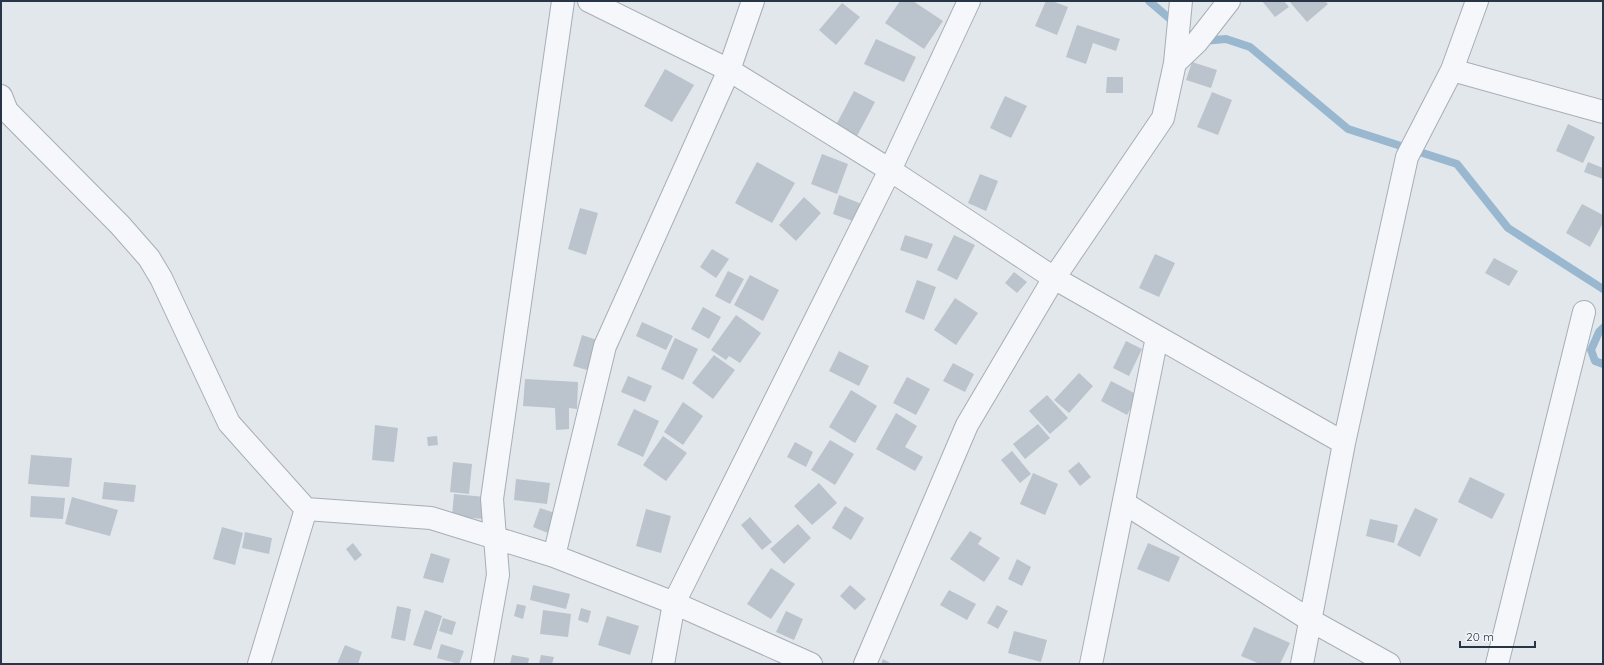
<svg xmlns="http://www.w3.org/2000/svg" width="1604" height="665" viewBox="0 0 1604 665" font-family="Quicksand,sans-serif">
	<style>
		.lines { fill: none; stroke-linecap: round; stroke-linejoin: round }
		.stream { stroke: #99b8d0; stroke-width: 8 }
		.building { fill: #bbc3cc }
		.minor-casing { stroke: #a6aeb7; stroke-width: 24 }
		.minor { stroke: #f5f7fa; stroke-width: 22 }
	</style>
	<rect width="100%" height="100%" fill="#e2e7ec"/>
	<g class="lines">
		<path class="stream" d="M1149,1l27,23
			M1203,41l23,-2 24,8 98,82 109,35 51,64 95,61
			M1603,328l-4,4 -8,18 4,11 8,3"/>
	</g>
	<path class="building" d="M900,1h13l30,20 -19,28 -39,-26z
		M1046,1h6l16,6 -11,28 -22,-9z
		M1262,1h22l5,6 -14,10z
		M1289,1h36l3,3 -21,18z
		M842,3l18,14 -24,28 -17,-15z
		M1077,25l43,14 -4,12 -23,-8 -7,21 -20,-7z
		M876,39l40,18 -12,25 -40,-18z
		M1192,62l25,8 -6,18 -25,-8z
		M665,69l29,16 -22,37 -28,-16z
		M1107,77h16v16h-17z
		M854,91l21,11 -18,34 -21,-11z
		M1212,92l20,8 -14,35 -21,-8z
		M1005,96l22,10 -16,32 -21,-10z
		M1568,124l27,13 -12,26 -27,-12z
		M822,154l26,10 -11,30 -26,-10z
		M757,162l38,21 -23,40 -37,-20z
		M1588,162l15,6v11l-19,-7z
		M980,174l18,7 -12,30 -18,-8z
		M839,195l28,11 -6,18 -28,-10z
		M804,197l17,16 -25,28 -17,-16z
		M1582,204l21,11v8l-13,24 -24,-14z
		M580,208l18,5 -12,42 -18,-6z
		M905,235l28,9 -6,15 -27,-9z
		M954,235l21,10 -18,35 -20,-10z
		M712,249l17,10 -13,19 -16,-11z
		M1155,254l20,9 -16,34 -20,-9z
		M1494,258l24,13 -9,15 -24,-13z
		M728,271l16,8 -14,25 -15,-8z
		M1014,272l13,10 -10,11 -12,-10z
		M750,275l29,15 -16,31 -29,-16z
		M917,280l19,7 -12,33 -19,-8z
		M955,298l23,15 -22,32 -22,-15z
		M703,307l18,10 -12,22 -18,-10z
		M736,315l25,18 -21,30 -11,-7 -3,4 -15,-10z
		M642,322l31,14 -7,14 -30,-14z
		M582,335l18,6 -9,30 -18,-5z
		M675,338l23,11 -15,31 -22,-11z
		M1126,341l16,8 -13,27 -16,-8z
		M839,351l30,15 -10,20 -30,-15z
		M714,355l21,15 -22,29 -21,-16z
		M953,363l21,11 -9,18 -22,-11z
		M1079,373l14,13 -24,27 -15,-13z
		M628,376l24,10 -7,16 -24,-10z
		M907,377l23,12 -14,26 -23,-12z
		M525,379l53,3 -1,27 -8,-1v21l-13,1 -1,-22 -32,-2z
		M1111,381l27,14 -11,20 -26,-14z
		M851,390l26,16 -22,37 -26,-16z
		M1047,395l21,23 -18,16 -21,-23z
		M683,402l20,14 -20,29 -19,-13z
		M634,409l25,12 -16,36 -26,-12z
		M896,413l21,13 -12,21 18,10 -8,14 -39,-22z
		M1038,424l12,14 -25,21 -12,-15z
		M375,425l23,3 -4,34 -22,-2z
		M437,436l1,9 -10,1 -1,-9z
		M663,436l24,17 -21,28 -23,-16z
		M830,440l24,14 -19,31 -24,-15z
		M795,442l18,10 -7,15 -19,-10z
		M1012,451l19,23 -11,9 -19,-23z
		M31,455l41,3 -3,29 -41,-3z
		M453,462l19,2 -3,30 -19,-2z
		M1079,462l12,15 -11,9 -12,-15z
		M1033,473l25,11 -13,31 -25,-11z
		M1470,477l35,17 -13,25 -34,-17z
		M516,479l34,4 -3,21 -33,-4z
		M104,482l32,3 -2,17 -32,-3z
		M819,483l18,20 -25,22 -18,-19z
		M454,494l31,3 -2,22 -31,-3z
		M31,496l34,2 -2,21 -33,-2z
		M72,497l46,13 -8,26 -45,-12z
		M845,506l19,12 -13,22 -19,-12z
		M540,508l15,5 -7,20 -15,-6z
		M1415,508l23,11 -18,38 -23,-12z
		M646,509l25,7 -10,37 -25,-7z
		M750,517l22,25 -10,8 -21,-25z
		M1370,519l28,6 -4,18 -28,-7z
		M798,524l13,14 -27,26 -14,-15z
		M222,527l21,6 -8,32 -22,-6z
		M970,531l12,7 -4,6 22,14 -16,24 -34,-23z
		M245,532l27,6 -3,16 -27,-6z
		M353,543l9,12 -7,6 -9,-12z
		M1148,543l32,14 -11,25 -32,-13z
		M431,553l19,6 -7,24 -20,-5z
		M1017,559l14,8 -9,19 -14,-7z
		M771,568l24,16 -24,35 -24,-15z
		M533,585l37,9 -4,15 -36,-9z
		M850,585l16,14 -11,11 -15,-14z
		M949,590l27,14 -9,16 -27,-15z
		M517,604l9,2 -3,13 -9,-3z
		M997,605l11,6 -10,18 -11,-6z
		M397,606l14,3 -6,32 -14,-3z
		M581,608l10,3 -3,12 -10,-3z
		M425,610l17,6 -11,34 -18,-5z
		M543,610l28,4 -3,23 -28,-3z
		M786,611l17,8 -9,21 -18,-8z
		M607,616l32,10 -9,29 -32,-10z
		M443,618l13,4 -4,13 -13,-4z
		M1254,627l36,16 -10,21h-20l-19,-8z
		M1014,631l33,9 -6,22 -33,-9z
		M441,644l23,7 -5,13 -22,-6z
		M345,645l17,7 -4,12h-21z
		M512,655l17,3 -1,6h-18z
		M541,655l13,2 -2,7h-13z
		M883,659l9,5h-11z"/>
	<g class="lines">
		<defs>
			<path id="minor" d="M589,1l140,69 161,100 164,108 290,165
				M1175,63l6,-62
				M1452,70l151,42
				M1,96l6,15 113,114 29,33 12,20 68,145 77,86 125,9 123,38 120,47 137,61
				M1124,503l186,117 79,44
				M554,556l51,-210 124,-276 24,-69
				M259,664l47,-155
				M482,664l16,-89 -6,-76 71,-498
				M663,664l11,-61 216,-433 79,-169
				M865,664l102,-239 87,-147 109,-160 12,-55 22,-21 32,-41
				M1091,664l66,-327
				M1302,664l42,-221 63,-286 45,-87 25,-69
				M1497,664l87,-352"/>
		</defs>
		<use href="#minor" class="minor-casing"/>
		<use href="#minor" class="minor"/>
	</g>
	<rect width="1604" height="665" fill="none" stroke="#283546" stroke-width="4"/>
	<path d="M1460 641v6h75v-6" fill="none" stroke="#283546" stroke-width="2"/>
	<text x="1466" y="641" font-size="12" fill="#283546" stroke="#f2f5f9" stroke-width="3" paint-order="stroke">20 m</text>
</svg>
